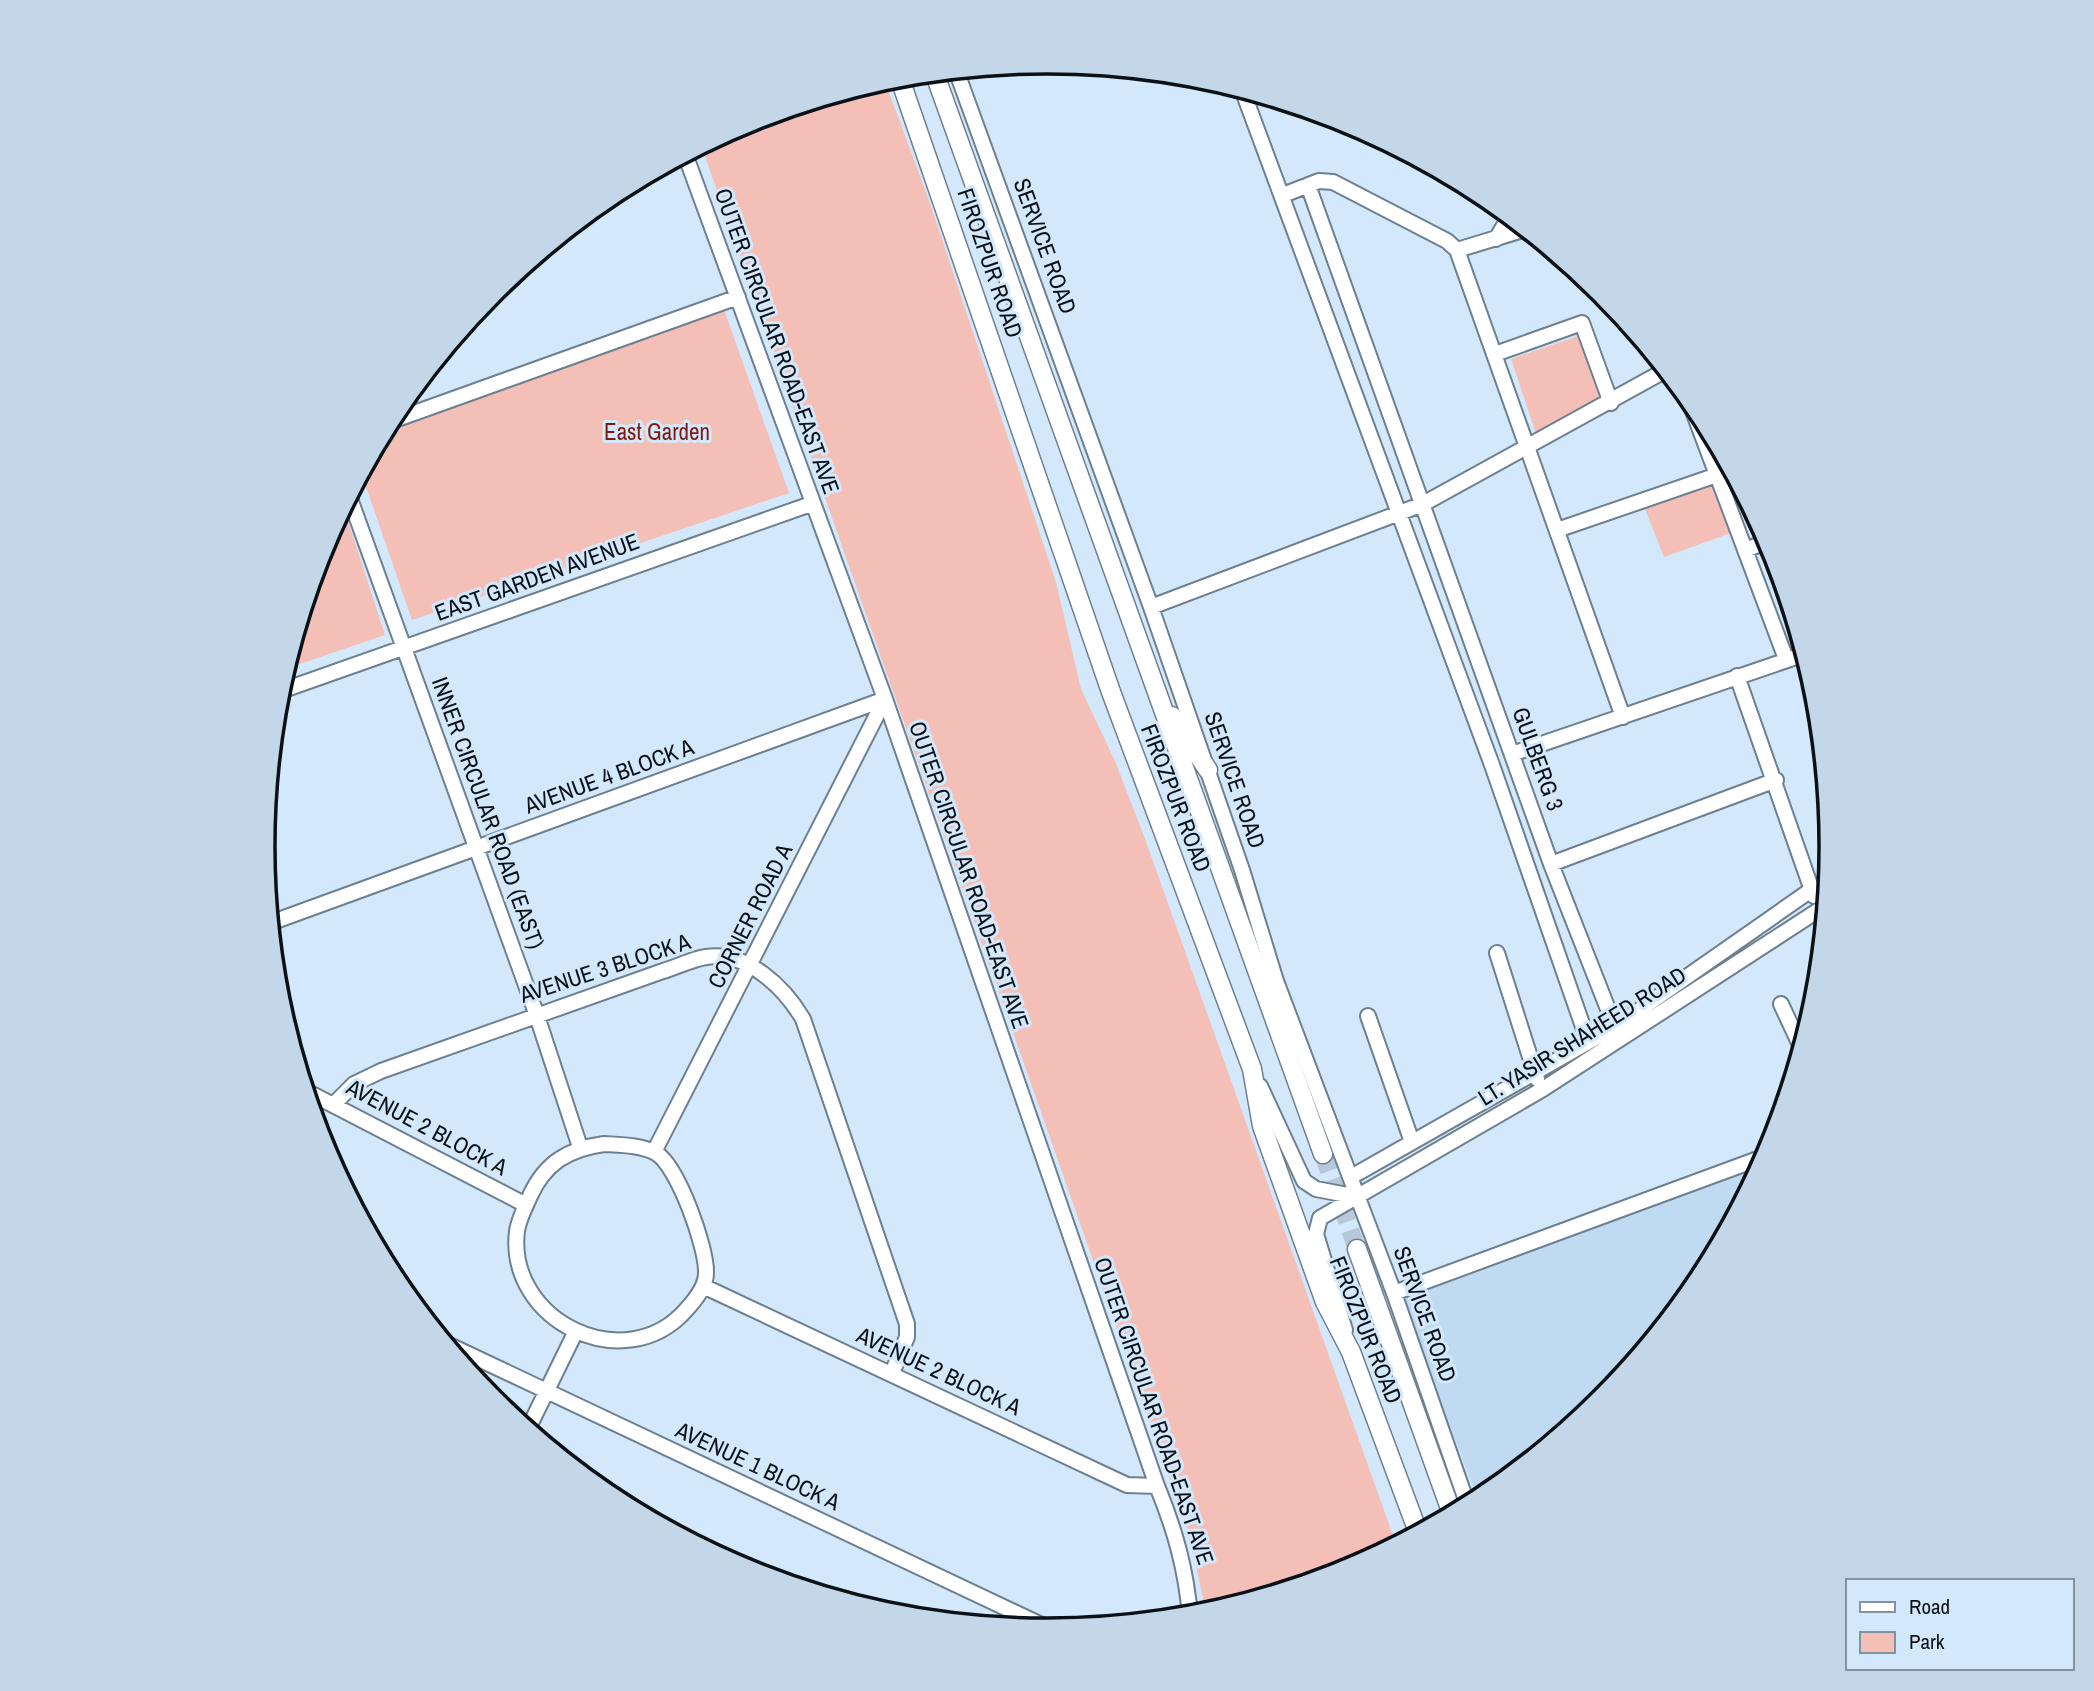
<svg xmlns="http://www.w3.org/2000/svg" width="2094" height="1691" viewBox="0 0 2094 1691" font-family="'Archivo Narrow',sans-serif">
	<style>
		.built { fill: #bfdaf1 }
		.green { fill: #f4bfb6 }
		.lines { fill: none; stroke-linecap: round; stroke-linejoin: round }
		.major-tunnel { stroke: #b6c8d9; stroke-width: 18; stroke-dasharray: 18 9; stroke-linecap: butt }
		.minor-casing { stroke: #6d8090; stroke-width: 18 }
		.major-casing { stroke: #6d8090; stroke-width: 21 }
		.minor { stroke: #fff; stroke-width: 14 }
		.major { stroke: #fff; stroke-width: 18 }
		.labels { text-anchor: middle; stroke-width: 6; stroke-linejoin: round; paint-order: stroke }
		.street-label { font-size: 23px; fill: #0a1117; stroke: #d4e8fb }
		.park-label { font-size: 23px; fill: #7e1c12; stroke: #d4e8fb }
		.rim { fill: none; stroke: #0a1117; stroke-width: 3.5 }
	</style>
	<rect width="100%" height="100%" fill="#d4e8fb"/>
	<path class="built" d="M1760,1167l-61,115 -98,118 -123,100 -79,-210z"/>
	<path class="green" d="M884,79l46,124 126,379 25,107 34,72 29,75 252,708 -49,26 -141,43 -16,-77 -489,-1391 46,-24z
		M721,301l68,192 -377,127 -51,-148 23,-41z
		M1581,335l25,63 -69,38 -26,-77z
		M1714,485l17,48 -67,24 -19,-48z
		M343,506l42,129 -100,34 38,-124z"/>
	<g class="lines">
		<path class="major-tunnel" d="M1323,1154l34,95"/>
		<defs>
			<path id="minor" d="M956,70l195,537 91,263 34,111 118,312 74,213
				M1242,89l250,676 96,276
				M685,154l200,545 272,787c18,44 29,83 33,130
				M1308,185l243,679 64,163
				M1283,195l36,-14 14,1 114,59 10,9 166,467
				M1496,239l14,-23
				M1457,250l69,-21
				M1495,354l87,-31 29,80
				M1687,395l99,264
				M389,422l349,-125
				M349,496l187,517 44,134
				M1557,530l160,-55
				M1745,550l24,-9
				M1151,607l272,-103 243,-134
				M1737,676l77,220
				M278,692l533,-188
				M1512,754l293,-100
				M1551,864l225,-84
				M270,923l615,-224
				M1497,953l40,126
				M1781,1004l20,43
				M1368,1016l44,126
				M1260,1086l44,95 12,8 42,8
				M306,1091l220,114
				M335,1103l19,-19 27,-13 282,-100c14,-4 29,-12 43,-14 41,-6 78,30 97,62l104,305v13l-15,36
				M604,1144c16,1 37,1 52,9 22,13 51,95 50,120 0,14 -11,27 -20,37 -61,69 -180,11 -169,-79 2,-13 8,-23 13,-35 15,-33 38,-47 74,-52z
				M654,1152l231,-453
				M1351,1177l264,-150 196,-137
				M703,1286l424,199 30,1
				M1394,1293l372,-137
				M1345,1330l-29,-96 4,-16 223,-129 282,-183
				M447,1344l603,285
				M528,1429l47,-96"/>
			<path id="major" d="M934,72l389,1082
				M899,76l212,616 141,377 10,57 63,176 26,50 67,180
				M1172,716l36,54
				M1357,1249l95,265"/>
		</defs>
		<use href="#minor" class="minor-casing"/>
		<use href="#major" class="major-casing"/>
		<use href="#minor" class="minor"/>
		<use href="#major" class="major"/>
	</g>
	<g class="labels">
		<g class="street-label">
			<text transform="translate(1045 246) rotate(70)" y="8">SERVICE ROAD</text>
			<text transform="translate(990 263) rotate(71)" y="8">FIROZPUR ROAD</text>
			<text transform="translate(777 341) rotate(70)" y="8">OUTER CIRCULAR ROAD-EAST AVE</text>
			<text transform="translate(537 577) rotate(-20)" y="8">EAST GARDEN AVENUE</text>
			<text transform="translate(1538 759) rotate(70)" y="8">GULBERG 3</text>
			<text transform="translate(609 776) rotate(-20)" y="8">AVENUE 4 BLOCK A</text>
			<text transform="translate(1235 780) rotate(71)" y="8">SERVICE ROAD</text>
			<text transform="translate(1176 798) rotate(69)" y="8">FIROZPUR ROAD</text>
			<text transform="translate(488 813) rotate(70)" y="8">INNER CIRCULAR ROAD (EAST)</text>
			<text transform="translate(969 875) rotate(71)" y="8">OUTER CIRCULAR ROAD-EAST AVE</text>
			<text transform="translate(750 916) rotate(-63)" y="8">CORNER ROAD A</text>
			<text transform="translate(605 968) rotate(-18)" y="8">AVENUE 3 BLOCK A</text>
			<text transform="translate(1582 1036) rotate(-32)" y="8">LT. YASIR SHAHEED ROAD</text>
			<text transform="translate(427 1127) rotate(28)" y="8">AVENUE 2 BLOCK A</text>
			<text transform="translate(1425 1314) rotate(70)" y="8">SERVICE ROAD</text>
			<text transform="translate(1366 1330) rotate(68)" y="8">FIROZPUR ROAD</text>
			<text transform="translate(939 1371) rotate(25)" y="8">AVENUE 2 BLOCK A</text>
			<text transform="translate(1154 1411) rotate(71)" y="8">OUTER CIRCULAR ROAD-EAST AVE</text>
			<text transform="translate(758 1466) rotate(25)" y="8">AVENUE 1 BLOCK A</text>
		</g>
		<g class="park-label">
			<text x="657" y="440">East Garden</text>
		</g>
	</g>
	<path d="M0 0H2094V1691H0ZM275 846a772 772 0 1 1 1544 0a772 772 0 1 1-1544 0Z" fill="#c4d7e9" fill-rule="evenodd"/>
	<path class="rim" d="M275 846a772 772 0 1 1 1544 0a772 772 0 1 1-1544 0Z"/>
	<rect x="1846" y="1579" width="228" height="91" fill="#d4e8fb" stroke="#8392a0" stroke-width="2"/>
	<rect x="1860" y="1602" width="35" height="10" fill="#ffffff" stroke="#8392a0" stroke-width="2"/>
	<text x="1909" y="1614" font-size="21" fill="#0a1117">Road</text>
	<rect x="1860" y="1632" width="35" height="21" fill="#f4bfb6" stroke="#8392a0" stroke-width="2"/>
	<text x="1909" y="1649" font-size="21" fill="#0a1117">Park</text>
</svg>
